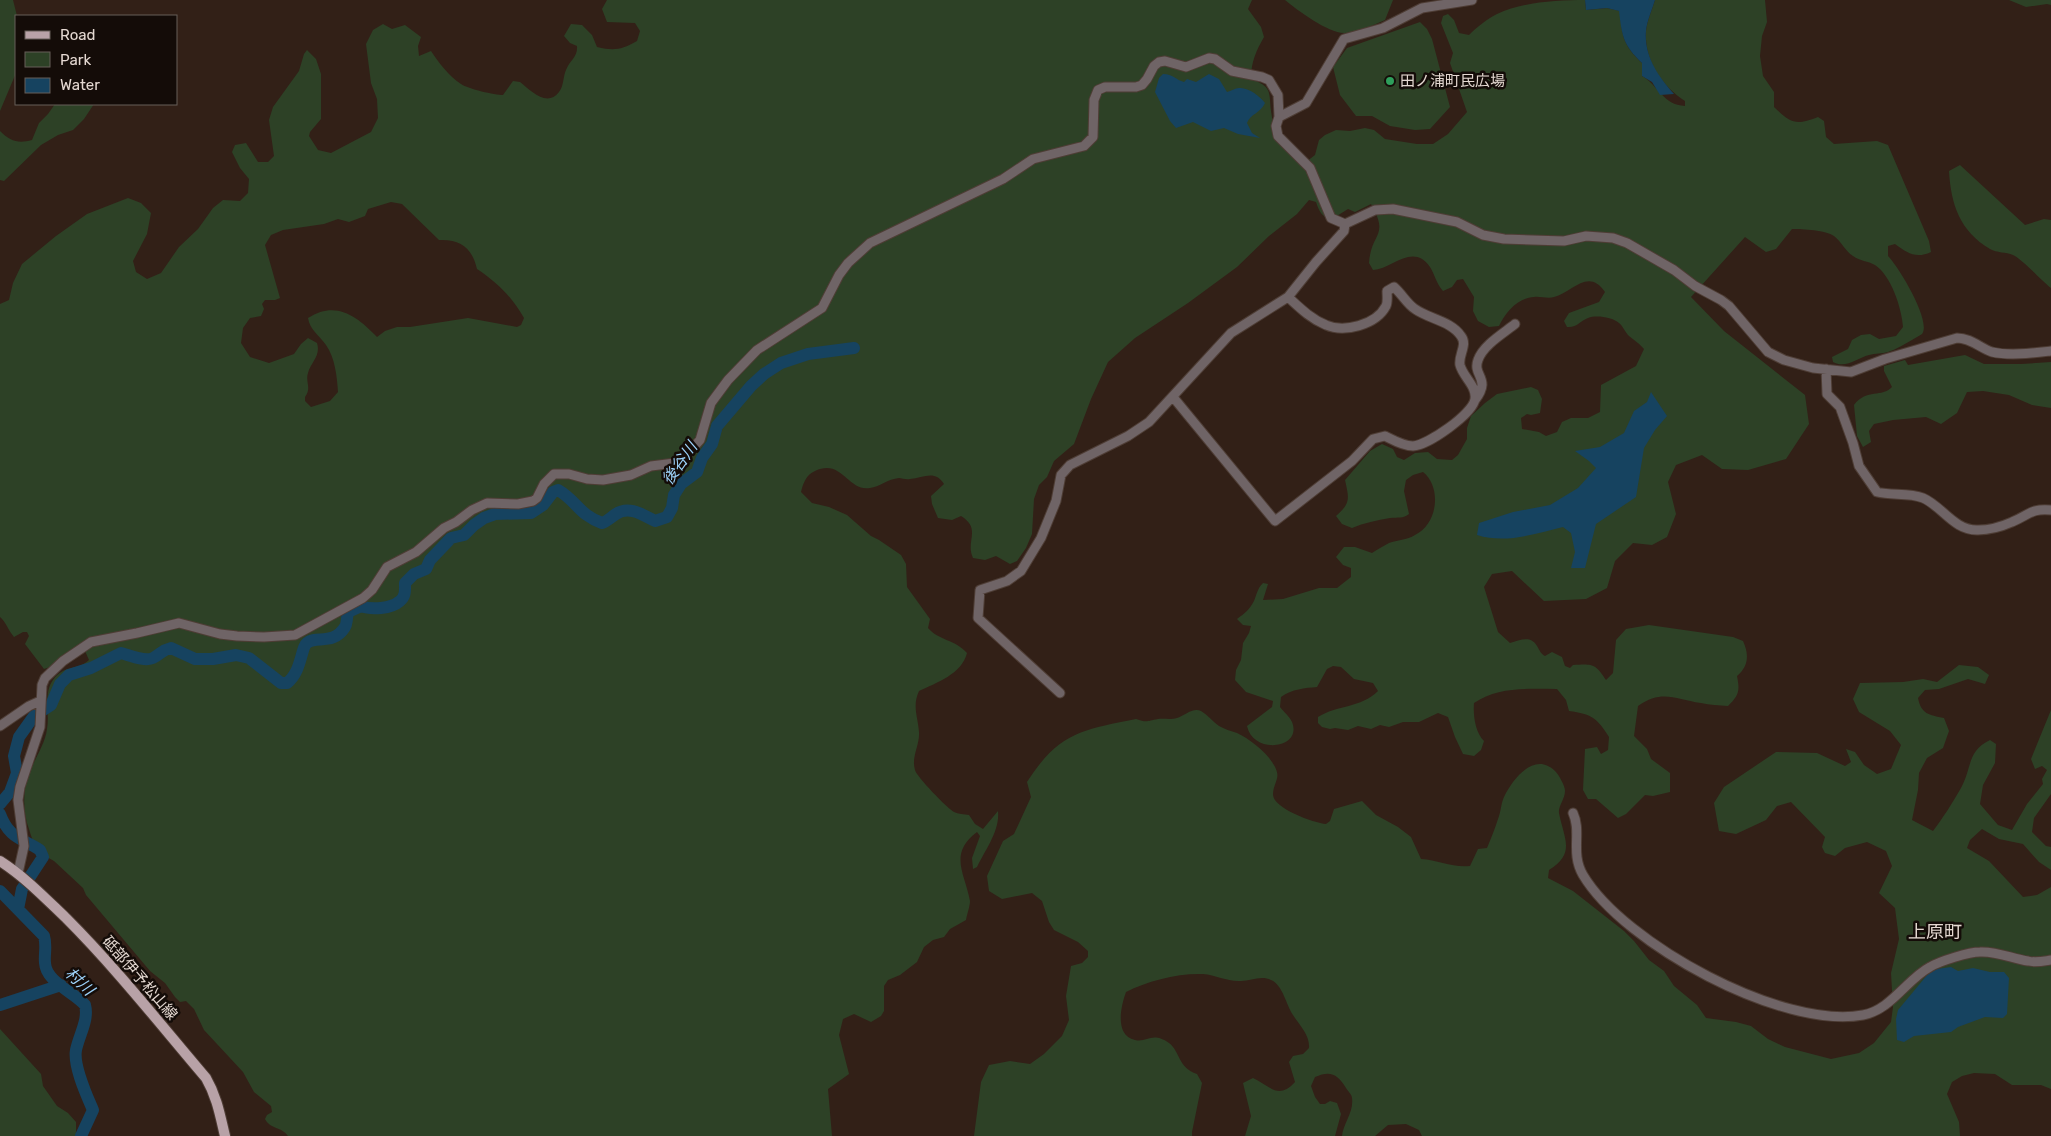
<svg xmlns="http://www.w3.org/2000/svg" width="2051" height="1136" viewBox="0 0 2051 1136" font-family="Rubik,'Noto Sans JP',sans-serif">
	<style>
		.green { fill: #2d4126; fill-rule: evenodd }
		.water { fill: #164360 }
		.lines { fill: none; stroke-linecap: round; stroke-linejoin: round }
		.river { stroke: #164360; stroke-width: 12 }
		.minor-casing { stroke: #4e3d35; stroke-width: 11 }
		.major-casing { stroke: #4e3d35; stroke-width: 12 }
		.minor { stroke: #6f6466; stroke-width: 9 }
		.major { stroke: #b8a2a7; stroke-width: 10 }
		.leisure-dot { fill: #2e9e5b; stroke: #140c08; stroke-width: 2 }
		.labels { text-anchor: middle; stroke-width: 5; stroke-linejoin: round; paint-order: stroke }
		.poi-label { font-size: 15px; fill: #e4d8d1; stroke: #140c08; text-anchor: start }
		.street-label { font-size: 15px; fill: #e4d8d1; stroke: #140c08 }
		.water-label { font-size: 16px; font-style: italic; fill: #9dd3fb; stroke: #140c08 }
		.quarter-label { font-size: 18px; fill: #e4d8d1; stroke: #140c08 }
	</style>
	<rect width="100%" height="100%" fill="#322017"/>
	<path class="green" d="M0,0h13l4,16 -1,57 -16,38z
		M607,0h645l-4,9 13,18 3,10c-8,14 -13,25 -13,42 21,8 18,12 20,32 1,8 3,16 4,24l31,27 9,-7 4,-15 6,-5 11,-5 14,1 15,-3 9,2 11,9 32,5h16l15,-10 19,-22 -17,-49 3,-10 -12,-30 2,-7 5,-2 6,6 5,13 10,2c8,-8 18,-16 28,-21 26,-12 60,-14 88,-14l1,10 21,-2 13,3c2,25 3,34 22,52v13c16,9 21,29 43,30v-5c-23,-15 -41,-41 -39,-70 1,-10 6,-21 9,-31h110l2,22 -5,14 -2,20 3,20 11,16v15c17,16 21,19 44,10l6,4 2,16 8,7 43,-3 11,4 41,96 2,11c-15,7 -24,1 -36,-8l-7,2v10c10,10 44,65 34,78 -3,2 -7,4 -10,6 -8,4 -15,9 -24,12 -6,2 -13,1 -19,3 -12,3 -23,14 -36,7l-1,-5 16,-8 4,-9 9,-5 9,-1 9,5 17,-3 7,-9c-1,-18 -12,-52 -28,-62 -7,-4 -15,-4 -22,-9 -8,-5 -11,-14 -19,-20 -8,-6 -31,-7 -42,-7l-16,20 -10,3 -21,-15 -54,60 33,34 81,64 4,29 -23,35 -38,11 -26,-1 -20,-14 -26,10 -8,17 8,32 -9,23 -15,8 -19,-2 -18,18 -8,27 -21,11 -42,2 -32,-30 -20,3 -8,13 14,45 12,11c10,-3 21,-8 27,3 3,5 4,8 8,10l7,-4 10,5 3,9 5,2 3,-3c19,-1 22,-2 33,15l7,-7 3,-33 10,-11 23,-4 84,12 10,4c6,13 6,25 -6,35 3,15 2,19 -9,30 -9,-1 -18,-1 -27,-3 -26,-4 -39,-14 -63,3l-4,30 13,13 4,10 19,14v19l-17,4 -8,-1 -19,19 -8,4 -22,-19h-8l-5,-9 2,-41 12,-2 4,7 7,-4 1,-13c-12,-19 -17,-23 -40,-26l-3,-11 -9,-11c-28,0 -59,-3 -83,14 -1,12 1,29 10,38l-3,9 -7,6 -11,-2 -8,-17 -7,-20 -10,-4 -19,9h-16l-14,5 -9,-2 -9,4 -13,-3 -10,4 -13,-2 -5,1 -8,-2 -4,-4v-6c19,-12 43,-9 60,-26l-5,-8 -19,-4 -13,-12 -8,-1 -6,3 -10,18c-12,1 -25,2 -36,10l-1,10c4,5 10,10 12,15 11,27 -39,33 -45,4l25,-19 1,-6 -27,-9 -11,-12 1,-10 5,-10 2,-17 6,-10 2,-7 -8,-1 -6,-6c7,-5 13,-10 17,-18 3,-7 3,-12 9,-18l5,1 -5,16 20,-1 36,-11h18l14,-11v-9l-8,-3 -7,-8 8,-10h11l17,6c5,-3 11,-7 17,-10 8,-3 18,-3 26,-8 23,-11 27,-48 8,-63l-10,3 -7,5 -2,11 5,23c-6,5 -11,3 -19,4 -13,2 -26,5 -38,10l-10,-4 -6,-8c15,-13 13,-18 9,-36l25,-29 12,-7 11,5 4,8 7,3 11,-7 13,-1 9,7 15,1 6,-5 9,-16v-11l4,-12 14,-13 12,-9 34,-7 7,3 4,9 -2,14 -9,2 -4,-1 -6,4 1,11 17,3 7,4 11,-4 5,-10 9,-4h17l12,-6 1,-27 35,-19 8,-17c-5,-6 -9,-8 -15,-13 -4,-4 -6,-10 -10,-13 -7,-6 -23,-8 -31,-5 -8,3 -11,10 -21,9l-3,-6 5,-8 30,-11 6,-10c-17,-25 -33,1 -51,5 -6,2 -14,-1 -20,0 -17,1 -28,15 -35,29l-10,1 -11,-6 -5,-10 1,-14 -11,-18 -6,1 -5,7 -9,4c-7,-8 -8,-16 -13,-24 -17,-25 -38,2 -57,3l-4,-7c2,-31 21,-26 2,-59l-16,8 -7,-3 -16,10c-10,-1 -13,-8 -16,-17l-7,-2 -12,14 -28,22 -32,31 -49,36 -53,35 -27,24 -17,37 -17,45 -20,17 -7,16 -8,8 -5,14 -2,35 -6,14 -9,13 -7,3 -14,-8 -11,4 -12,-2c-8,-17 9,-29 -12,-42l-9,4 -14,-2 -6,-14 -1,-8 13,-12c-9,-15 -21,-6 -34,-5 -4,1 -8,-1 -11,-1 -11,1 -20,9 -29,10 -22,4 -28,-30 -55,-17 -8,3 -12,12 -14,21l11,11 17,4 18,8 24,21 8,4 22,15 5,9 1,23 23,32 -2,9c10,12 28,12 39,25 -5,21 -31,30 -48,38 -7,15 -1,26 0,41 1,13 -8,25 -4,38 1,6 33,39 39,42 4,2 10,2 15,3l6,9 8,5 15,-18c2,20 -13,39 -21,56l-4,2 -1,-11 8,-22 -3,-4c-29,22 -12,41 -7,69 0,5 -3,13 -4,19l-16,9 -6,8 -11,3 -9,7 -7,15 -17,13 -12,5 -4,6v25l-3,5 -10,6 -17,-8 -11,5 -4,16 10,39 -21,15 4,47h-544c-7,-10 -17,-6 -23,-17l2,-4 5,-3 -1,-6 -17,-14 -11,-20 -39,-42 -10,-21 -8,-8 -6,1 -5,-5 -10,-14 -15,-12 -64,-76 -3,-7 -29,-27 -18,-10c-2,-9 -5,-14 -7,-22 -6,-15 -6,-35 -2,-50 5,-17 18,-33 20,-50 3,-16 -4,-35 6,-49 11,-16 25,-9 36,-20l-4,-9 -8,-5 -14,9 -13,12 -6,2 -19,-25 4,-8 -2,-4h-4l-9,5c-6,-7 -8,-15 -14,-20v-313l9,-4 4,-17 9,-19 34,-28 31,-22 41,-16 13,5 10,10 -4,21 -14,27 3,11 11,7 14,-6 18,-26 19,-18 15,-21 10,-8 17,1 8,-8 1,-14 -9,-11 -8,-16 3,-7 11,-2 12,19h10l6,-6 -5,-36 4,-13 26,-36 5,-17 3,-4 9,9 5,15v45l-11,13 -1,4 9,14 13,3 40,-21 7,-14 -1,-19 -6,-16 -5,-39 7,-14 10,-6 9,5 13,-4 16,12 -3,9 1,10 12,-5c7,11 19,26 30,33 7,5 34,11 42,11l10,-14 7,1c10,8 27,26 39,10 5,-6 4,-16 7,-22 4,-10 12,-13 11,-24l-7,-3 -6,-7 7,-12 11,1 10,10 5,12c17,4 24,3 40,-6l3,-10 -5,-8 -28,-1 -5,-13zM391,202l11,2 37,36c22,-1 33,8 38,29 21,14 35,28 47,49l-3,7 -4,2 -49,-9 -58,9h-13l-12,4 -8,6c-20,-21 -41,-37 -69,-19 2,12 11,17 18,27 9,13 11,31 12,47l-8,9 -19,6 -6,-6v-4c7,-9 0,-15 3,-24 3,-11 13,-17 9,-30l-9,-5 -7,6 -7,10 -25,9 -19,-6 -9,-14 2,-15 7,-10 11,-2 3,-7 -2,-5 3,-4h10l5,-2 -15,-53 6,-10 12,-5 41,-6 14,-5 11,3 16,-6 3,-7z
		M1285,0h108l-8,20c-12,5 -28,13 -41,13 -16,0 -47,-23 -59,-33z
		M2009,0h42v5l-4,-1 -21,3z
		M1420,22l7,7 5,10 18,68 -20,22 -15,1 -25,-4 -18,-10h-16l-16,-21 -7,-28 14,-19z
		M55,104h39l-10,15 -11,11 -15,5 -17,10 -37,36 -4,-1v-49c10,10 18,13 32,9l7,-17 9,-9z
		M1960,165l65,60 19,-6 7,1v68c-9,-7 -29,-29 -38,-33 -7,-3 -16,-2 -23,-6 -30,-18 -39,-44 -41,-78z
		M1965,355l19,9h37l30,-2v46l-19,-3 -23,-10 -26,-4 -16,1 -10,21 -16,11 -15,-7 -33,3 -19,4 -5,7 2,11 -8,5 -6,-11 -3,-31c13,-17 28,-7 38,-18l-8,-16v-5l21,-6 3,5z
		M1959,665l19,2 11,8 -4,9 -17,-5 -29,10 -14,1 -7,8c3,16 11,17 26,20l5,13 -6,17 -16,10 -8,15 -1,17 -6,30 21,11c10,-13 20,-29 28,-43 11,-20 6,-37 29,-48l6,4 -1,19 -12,22 -3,19 18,21 14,5 15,-26 16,-20 -1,-5 5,-9 -5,-4 -7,3 -4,-10 20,-49v84l-17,24 -2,14 14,14 5,1v23l-12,-8 -16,-18 -24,-5 -17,-10 -12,11 -3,8 22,13 34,36 14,-2 14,-8v202l-10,-4h-29l-17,-11 -21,-1 -12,3 -10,6 -5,12 12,28 1,14h-538l-3,-6 -13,-6 -18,1 -13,11h-33c1,-12 12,-24 10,-38 0,-3 -4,-7 -6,-10 -8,-14 -16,-18 -31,-11l-4,9 4,11 5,7h5l5,-3 7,2 4,11 -6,22h-90l6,-20 -8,-33 10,-5c16,7 25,23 42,4l-6,-20 4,-6 10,-2 6,-6c1,-13 -9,-22 -16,-33 -7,-10 -10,-30 -22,-35 -10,-5 -20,1 -30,1 -13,1 -25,-6 -38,-7 -25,-1 -56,7 -77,18 -5,14 -12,43 9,48 12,3 17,-9 34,3 11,8 9,25 28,31l5,9 -10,49v4h-218l7,-54 8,-17 21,-4 20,3 14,-10 18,-18 7,-16 -3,-24 5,-30 11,-3 6,-6v-6l-10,-9 -24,-12 -5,-8 -7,-21 -10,-8 -30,6 -13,-8 -2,-15 16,-35 11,-7 17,-37 -4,-15c32,-50 55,-52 109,-63 11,4 11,2 22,0 6,-1 12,1 19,-1 7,-2 16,-11 24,-7 7,4 12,11 18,15 5,3 12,5 18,7 11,5 28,18 35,29 11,16 2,18 1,32 -1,14 41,29 53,30l4,-3 4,-12 28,-8 14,14 22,12 13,10 10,22c17,1 32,9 49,7l8,-17 9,-1c4,-10 8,-19 11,-29 3,-7 3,-16 6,-22 9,-19 31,-46 51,-26 4,4 10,15 10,20 0,8 -7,15 -6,22 5,26 17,40 -10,57l-1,8 25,13 51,40 10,10 15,19 15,11 10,15 23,19 9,13 30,4 15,4 17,13 17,8 46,12 28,-6 15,-10 17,-21 2,-15 -2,-34 8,-34 -4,-31 -16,-15 13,-27 -6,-15 -19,-9 -22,6 -10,8 -10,-3 -3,-6 3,-10 -34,-35 -14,4 -11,14 -30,14 -17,-3 -5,-28 10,-16 52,-35 41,1 28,13 6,-4 -5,-13 9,3 9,13 13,9 14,-5 10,-24 -11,-14 -31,-19 -6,-13 7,-16 43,-1 20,-3 14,3z
		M0,1029l41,45 2,12 14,20 11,7 8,9v14h-76z"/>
	<path class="water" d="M1585,0h70c-3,10 -8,21 -9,31 -2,25 12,45 28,63l-14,1 -8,-13 -10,-6v-13c-19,-18 -20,-27 -23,-52l-12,-3 -21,2z
		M1163,74c10,0 13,6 21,8l3,-3 9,3 13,-8 10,5 8,13c4,-1 8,-4 12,-4 9,-1 21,8 26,15 -4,10 -15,11 -18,20l5,10 8,5 -22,-4 -14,-6 -13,3 -18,-9 -17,6 -6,-7 -15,-29 4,-14z
		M1651,392l16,24 -12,14 -11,18 -8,49 -40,27 -11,44h-14l4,-16 -4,-19 -8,-6c-29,7 -57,17 -86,8l2,-12 34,-11 37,-7 28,-17 18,-20 -7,-7 -14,-10 25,-4 24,-14 10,-22 13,-9z
		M1951,967l7,4 15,-3 17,4h14l5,6 -2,36 -4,4 -18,-1 -27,10 -7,5 -37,4 -10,6 -7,-2 -1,-21 2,-9 30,-36 9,-5z"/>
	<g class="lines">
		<path class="river" d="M0,804l10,-12 7,-19 -3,-17 5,-19 15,-21 17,-11 9,-21 9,-9 22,-7 30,-15c8,2 24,9 32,5 8,-4 9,-8 18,-10l24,11h18l23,-4 13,3 32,25h6c15,-12 14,-36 20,-40 9,-8 26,3 38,-16 2,-3 2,-11 3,-15l13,-6c10,4 30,3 39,-5 6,-5 5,-11 5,-18l9,-9 12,-5 4,-9 21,-22 13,-3 10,-10 10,-7 11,-4 36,-1 12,-8 10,-13 5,-2c19,11 21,25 44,33 6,-2 9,-6 14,-9 13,-9 27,1 39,7l12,-4 5,-9 2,-13 7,-11 16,-12 5,-14 10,-14 5,-18 34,-40 13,-12 17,-11 27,-9 46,-6
			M0,814c9,24 21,24 40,36l3,7 -21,32 -4,20
			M0,891l44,45c3,10 0,18 1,27 1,19 29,29 40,42 4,15 -6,30 -9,45 -3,16 11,46 17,60l-12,26
			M0,1005l61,-20"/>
		<defs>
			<path id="minor" d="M1279,117l27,-14 38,-64 39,-11 39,-20 50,-8
				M1345,224l30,-14 18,-1 64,13 26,13 21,4 60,2 22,-5 27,2 14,5 47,27 21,16 26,14 8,6 39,46 16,8 29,8 38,4 34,-13 72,-21c14,0 23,10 35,14 18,4 41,1 59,-1
				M1826,369l1,25 13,13 13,36 6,23 18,26c15,4 31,0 46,6 19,8 31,33 55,32 11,0 25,-4 34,-8 17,-7 19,-14 39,-12
				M1173,397l102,124 77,-60 21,-22 12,-3c8,4 18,10 28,10 15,-1 60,-32 62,-47 2,-13 -12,-22 -15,-34 -2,-10 8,-20 1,-29 -10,-15 -32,-17 -46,-27 -8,-5 -13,-15 -21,-22l-7,4c0,5 1,11 -1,15 -10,19 -42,27 -60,19 -15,-6 -26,-17 -38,-28
				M1475,400c17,-22 -3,-24 3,-40 5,-15 26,-27 37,-36
				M1060,693l-82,-75 2,-28 27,-9 14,-10 20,-33 15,-37 5,-26 9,-10 58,-29 21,-14 82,-89 57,-36 28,-35 28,-31 1,-7
				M0,726l29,-20 11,-5
				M1573,813c9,19 -3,40 10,62 41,69 200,155 280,140 28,-5 44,-36 67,-48 10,-6 39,-15 50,-15 17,-1 33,7 48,9 8,2 16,0 23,-1
				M18,873l6,-27 -6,-46 2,-13 20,-60 2,-42 3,-7 18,-17 28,-19 46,-9 42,-10 41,11 17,2 27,1 31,-2 68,-37 9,-8 15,-23 29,-15 28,-24 12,-6 16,-12 15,-7 31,1 15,-3 4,-3 7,-14 10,-10h15l18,5 16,1 28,-5 20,-9 24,-3 7,-3 18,-20 11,-37 17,-23 29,-30 65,-42 17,-33 9,-12 22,-20 133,-64 30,-20 51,-13 9,-9 1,-37 4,-10 7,-3h31l6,-2 5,-6 7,-13 5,-4 6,-1 21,6 23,-9 6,1 17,12 30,6 7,3 9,15 1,22 -3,9 2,10 32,32 21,50 14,6"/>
			<path id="major" d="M0,861c25,16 45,37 66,57 50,50 94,106 140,160 11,19 14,37 19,58"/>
		</defs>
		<use href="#minor" class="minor-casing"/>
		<use href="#major" class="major-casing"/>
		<use href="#minor" class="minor"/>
		<use href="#major" class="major"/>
	</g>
	<circle class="leisure-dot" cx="1390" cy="81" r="5"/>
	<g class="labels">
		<g class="poi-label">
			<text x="1400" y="86">田ノ浦町民広場</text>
		</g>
		<g class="street-label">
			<text transform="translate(140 978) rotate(49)" y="5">砥部伊予松山線</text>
		</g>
		<g class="water-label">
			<text transform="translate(679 463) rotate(-55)" y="6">後谷川</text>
			<text transform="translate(80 981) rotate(43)" y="6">村川</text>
		</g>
		<g class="quarter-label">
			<text x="1935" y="938">上原町</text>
		</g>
	</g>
	<rect x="15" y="15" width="162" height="90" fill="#140c08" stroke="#675e58"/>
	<rect x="25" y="31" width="25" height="8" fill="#b8a2a7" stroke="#675e58"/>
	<text x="60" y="40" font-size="15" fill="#e4d8d1">Road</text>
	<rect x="25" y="52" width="25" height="15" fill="#2d4126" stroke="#675e58"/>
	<text x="60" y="65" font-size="15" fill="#e4d8d1">Park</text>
	<rect x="25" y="78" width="25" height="15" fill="#164360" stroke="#675e58"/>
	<text x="60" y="90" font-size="15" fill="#e4d8d1">Water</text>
</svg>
